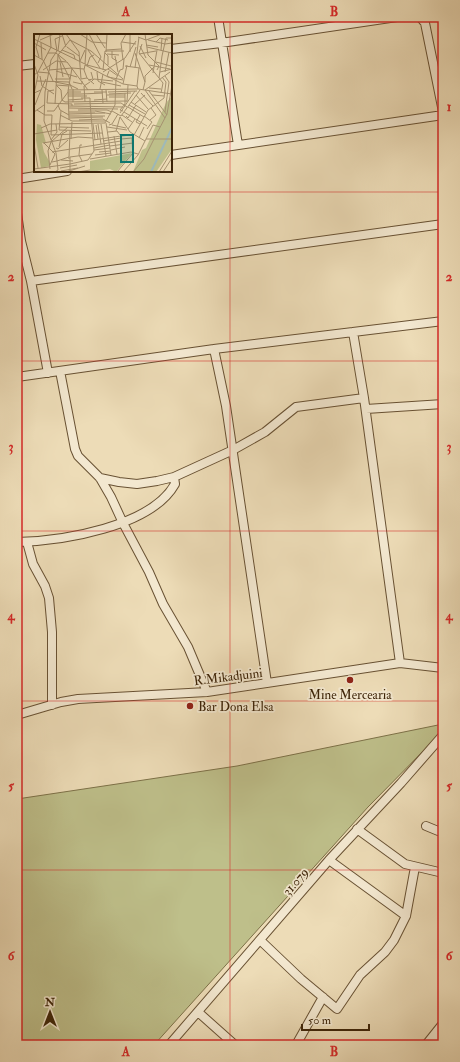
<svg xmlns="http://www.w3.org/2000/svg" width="460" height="1062" viewBox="0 0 460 1062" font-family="'IM FELL Double Pica',serif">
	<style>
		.green { fill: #bebf8a; stroke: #7d7148 }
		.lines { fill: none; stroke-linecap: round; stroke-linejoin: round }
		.minor-casing { stroke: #685133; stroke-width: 10 }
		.tertiary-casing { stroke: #685133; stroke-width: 12 }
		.minor { stroke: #f3e8d0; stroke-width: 8 }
		.tertiary { stroke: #f3e8d0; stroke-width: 10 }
		.grid { fill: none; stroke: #d62828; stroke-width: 1; stroke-opacity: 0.55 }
		.poi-dot { fill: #8f2418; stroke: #f3e8d0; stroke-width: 1.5 }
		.labels { text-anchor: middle; stroke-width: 3.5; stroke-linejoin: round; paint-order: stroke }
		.street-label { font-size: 13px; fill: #3c2307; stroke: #f3e8d0 }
		.poi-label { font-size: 13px; fill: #3c2307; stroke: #f3e8d0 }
		.inset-river { fill: none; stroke: #9eb9b9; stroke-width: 2 }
		.inset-road { fill: none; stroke: #a69271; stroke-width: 1 }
		.view { fill: #0f766e; fill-opacity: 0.15; stroke: #0f766e; stroke-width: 2 }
		.inset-edge { fill: none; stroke: #3c2307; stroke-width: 2 }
		.neatline { fill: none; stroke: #d62828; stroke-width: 1.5 }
		.grid-label { font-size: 13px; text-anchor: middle; font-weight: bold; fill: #d62828 }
	</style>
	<rect width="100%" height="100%" fill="#eddcb7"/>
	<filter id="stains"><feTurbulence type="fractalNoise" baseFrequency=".005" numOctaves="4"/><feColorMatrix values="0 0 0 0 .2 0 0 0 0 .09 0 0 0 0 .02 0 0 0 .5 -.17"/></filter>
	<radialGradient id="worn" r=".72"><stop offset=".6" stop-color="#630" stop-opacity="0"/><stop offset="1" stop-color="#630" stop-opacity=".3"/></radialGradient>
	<path class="green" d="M443,724v7l-75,76 -214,238h-137v-246l220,-33z"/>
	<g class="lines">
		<defs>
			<path id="minor" d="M218,17l20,128
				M420,17l5,6 18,89
				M171,49l50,-6 176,-26
				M17,66l18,-2
				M171,155l272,-40
				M17,179l50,-8
				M17,213l4,28 10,40 17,92
				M31,281l412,-57
				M353,332l11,66 36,265
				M214,349l12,57 41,277
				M60,371l15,78 3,7 22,22 11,19 12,26 26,49 14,32 25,43 19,45
				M17,377l197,-28 229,-28
				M366,409l77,-5
				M100,478l19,4 18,2 20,-3 17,-4 59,-27 32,-18 31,-25 68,-9
				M17,542c45,-1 134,-15 158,-58l-1,-7
				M27,542l6,22 12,22 4,12 3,34v73
				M17,715l44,-13 17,-3 129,-7 193,-29 43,5
				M426,826l17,7
				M357,829l48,35 38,9
				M329,860l77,56
				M260,940l41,39 36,30 23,-34 25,-23 9,-12 12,-24 9,-49
				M198,1012l37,33
				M169,1045l160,-185 72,-77 42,-48
				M296,1045l27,-48"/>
			<path id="tertiary" d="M427,1045l16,-20"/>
		</defs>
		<use href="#minor" class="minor-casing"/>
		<use href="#tertiary" class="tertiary-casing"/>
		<use href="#minor" class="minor"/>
		<use href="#tertiary" class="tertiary"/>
	</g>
	<path class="grid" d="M230,17v1028M17,192h426M17,361h426M17,531h426M17,701h426M17,870h426"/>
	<g class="poi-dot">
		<circle cx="350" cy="680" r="4"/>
		<circle cx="190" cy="706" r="4"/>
	</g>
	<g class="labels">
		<g class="street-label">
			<text transform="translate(228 676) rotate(-7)" y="5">R.Mikadjuini</text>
			<text transform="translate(295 881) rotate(-49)" y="5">31.079</text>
		</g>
		<g class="poi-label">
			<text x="350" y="699">Mine Mercearia</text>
			<text x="198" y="711" text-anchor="start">Bar Dona Elsa</text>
		</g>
	</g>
	<g transform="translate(34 34)">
		<rect width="138" height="138" fill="#eddcb7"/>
		<path d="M138,62v53l-16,23h-23l9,-22 4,-2 20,-45zM3,90l4,1 5,18h-4l2,9 5,9v5l-8,2 -5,-28zM98,119l-16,19 -6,-3 -20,3v-11z" fill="#bebf8a"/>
		<path class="inset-river" d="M117,138l21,-44"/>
		<path class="inset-road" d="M28,0l4,13M32,0l13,18 2,27M46,0l12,8 14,1M55,0l12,23 -3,6M62,0l9,14M96,0v18M111,0l3,21 11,11 -2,4M104,3l8,3 16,-6M0,5l53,26 19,5M6,6l14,-6M36,6l21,11 32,28M114,6l17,4 7,-1M88,8l14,2M122,8l4,-4 8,2M0,9l12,7M7,9l1,16M108,10l-3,9 20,25M112,11l12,2M106,12l6,12M33,13l12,9M113,13l25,6M28,16l12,5 1,4M54,16l12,18M72,16l15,-1M127,16l1,-12M24,17l2,-17M71,17h19M78,17v7l5,3M72,18l1,-18M14,19h8l10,8M71,19l3,3v9M101,19l10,29 -2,8M73,20l12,1M105,20l17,-3M0,21l9,5 10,21M24,21l12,24M24,21l12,-15M81,22l3,16M5,23l-3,-10 4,-13M89,26l-2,-17 5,-9M46,27l5,-11M26,28l3,15M122,28l15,4M0,30l4,11 -4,19M51,30l2,-30M51,31l23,12 15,3M51,31l-1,5 3,8M93,31l-4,19 14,2 1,3M115,31l21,4M53,32l3,-9 4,-2M91,32l15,2M96,33l6,-20M38,34l12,1M101,34l4,-31M74,35l10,7M9,36l13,-9 11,1 21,28M15,36l23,-2M69,36l2,-19M22,37l21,6M75,37l-2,5 16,8M4,38l13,-25 -1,-13M63,38l1,9 7,4M69,38l22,-14 11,-17M126,38l12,-3M131,38l4,-20M119,39l4,-23M0,41l4,-3 11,1M6,42l2,10 12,8M21,45h15M47,45l6,-1 7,6M54,46l5,-1 -2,-7M3,47l32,1 3,7M21,48l15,3 8,4M39,48l9,2v-3M57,48l3,-3 19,2M68,48l19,4M111,48v-6l9,-9M22,51l5,5 1,10 3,2 62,-1M22,51l13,1M103,52l2,-18M115,54l12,1M39,55v13M66,55l3,-15M20,56l-6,1 -1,12 25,1v2M34,56l70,-1 34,5M68,56l1,13M72,56l1,12M115,57l18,24M34,58h13M60,58h13M74,58l29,-1M0,59l7,-3 5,-11M107,59l12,13M127,59l2,-10 -4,-5 3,-22 4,-18h6M34,60h13M47,60l22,-1M75,60l22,-1M73,61h18M102,61l12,14M118,61l12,1M34,62h19M75,63h16M47,64h9v4M34,66l15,-1M60,66l13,-1M51,68l-1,-16 6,-4M93,68l1,-17M97,68l15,10M21,70l3,-49M40,70l47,-1 6,4M101,70l10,-9M1,71l6,-15M24,71l2,5 9,5M95,71l16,9M35,72l54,1M94,73l16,10M35,74l49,1M3,76l8,5h7l-1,20M44,76h29l5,2M13,77h7l14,-19M27,77l-2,19 32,1M61,77l16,3M78,77l9,5 19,-26M89,77l-3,-1 5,-6v-11M0,78l10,-7M35,78h26M90,78l23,14M131,78l4,-30 -4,-6M86,79l15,-22M35,80l36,-1M26,81l12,6h33M88,81l10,7M106,81l-4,7 4,2M35,82h36M92,82l2,2 8,-13M110,82l8,6 -5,7M86,83l10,15 15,9M35,84l34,-1M131,84l-20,-28 25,-18M35,86l-1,-29 4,-23M45,86l24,-1 7,4M116,86l6,-5 -5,-7M10,87l1,-29 6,-32 6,-9 -2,-12 7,-3M10,87l12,32 1,8 -5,1M72,89l5,32M59,90l2,16M64,90l3,20M67,90l5,32M62,91l2,14M75,91l3,-1 6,-10M78,91l14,3M26,93l29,1M73,93l20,3M7,94l9,-4 55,-1 10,-18 1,-26 4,-9 3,-1 1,-10M94,95l7,-10M82,97l4,-14M74,98l9,-1 3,4M0,100l23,-4M17,101l51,-2M100,101l14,-25 16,-12 2,-16 -4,-5M80,102l3,18M87,102l10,-1 2,2M105,104l5,-11M37,105l1,-17M87,105l11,-1 1,22M112,105h8l13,-25 5,-29M17,106l6,-8 -1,-8M59,106l28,-4M18,107l16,-14M69,107l18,-3M9,109l35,-6 15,1M10,109l11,11M0,110l4,24M48,111h-2l-1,10 3,6M76,112l23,-3M25,113l3,-13 5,-3M22,114l2,1 10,-9M60,114l16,-3M60,116l16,-2M77,116l14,-3M18,118l69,-11M65,118l12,-1M61,121l16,-2M35,125l1,-28M56,125l41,-7 7,2M27,126l12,1M36,130v-7l22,-3M16,131l5,-11M26,134l17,-3M0,135l36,-5M16,135l-2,-18 3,-9M27,137l17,-3M21,138l3,-2 -1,-9 12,-4M32,138l19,-6M36,138v-8l18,-4 6,-9 -4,-49M44,138l12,-2M83,138l16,-19M89,138l15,-17 15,-30 7,2M99,138l11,-13 10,-20h18M125,138l13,-21M129,138l9,-14"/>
		<path class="view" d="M87,101h12v27h-12z"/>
		<rect width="138" height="138" class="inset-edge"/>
	</g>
	<rect width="460" height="1062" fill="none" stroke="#eddcb7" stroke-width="44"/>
	<g transform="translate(50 1012)" stroke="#f3e8d0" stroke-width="3" paint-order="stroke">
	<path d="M0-3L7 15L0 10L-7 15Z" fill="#3c2307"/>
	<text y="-6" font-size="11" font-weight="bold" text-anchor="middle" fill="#3c2307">N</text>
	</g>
	<path d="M302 1024v6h67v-6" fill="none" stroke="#3c2307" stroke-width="2"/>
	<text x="308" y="1024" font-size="12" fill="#3c2307" stroke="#f3e8d0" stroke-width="3" paint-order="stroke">50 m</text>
	<rect x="22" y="22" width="416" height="1018" class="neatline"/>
	<g class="grid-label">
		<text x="126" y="16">A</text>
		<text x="334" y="16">B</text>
		<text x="11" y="111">1</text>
		<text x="449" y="111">1</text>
		<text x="11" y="281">2</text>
		<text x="449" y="281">2</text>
		<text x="11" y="451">3</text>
		<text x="449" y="451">3</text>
		<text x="11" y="620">4</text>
		<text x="449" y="620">4</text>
		<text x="11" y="790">5</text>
		<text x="449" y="790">5</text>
		<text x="11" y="960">6</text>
		<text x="449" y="960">6</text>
		<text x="126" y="1056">A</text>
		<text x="334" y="1056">B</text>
	</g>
	<rect width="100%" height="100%" filter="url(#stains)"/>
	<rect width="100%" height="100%" fill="url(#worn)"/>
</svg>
